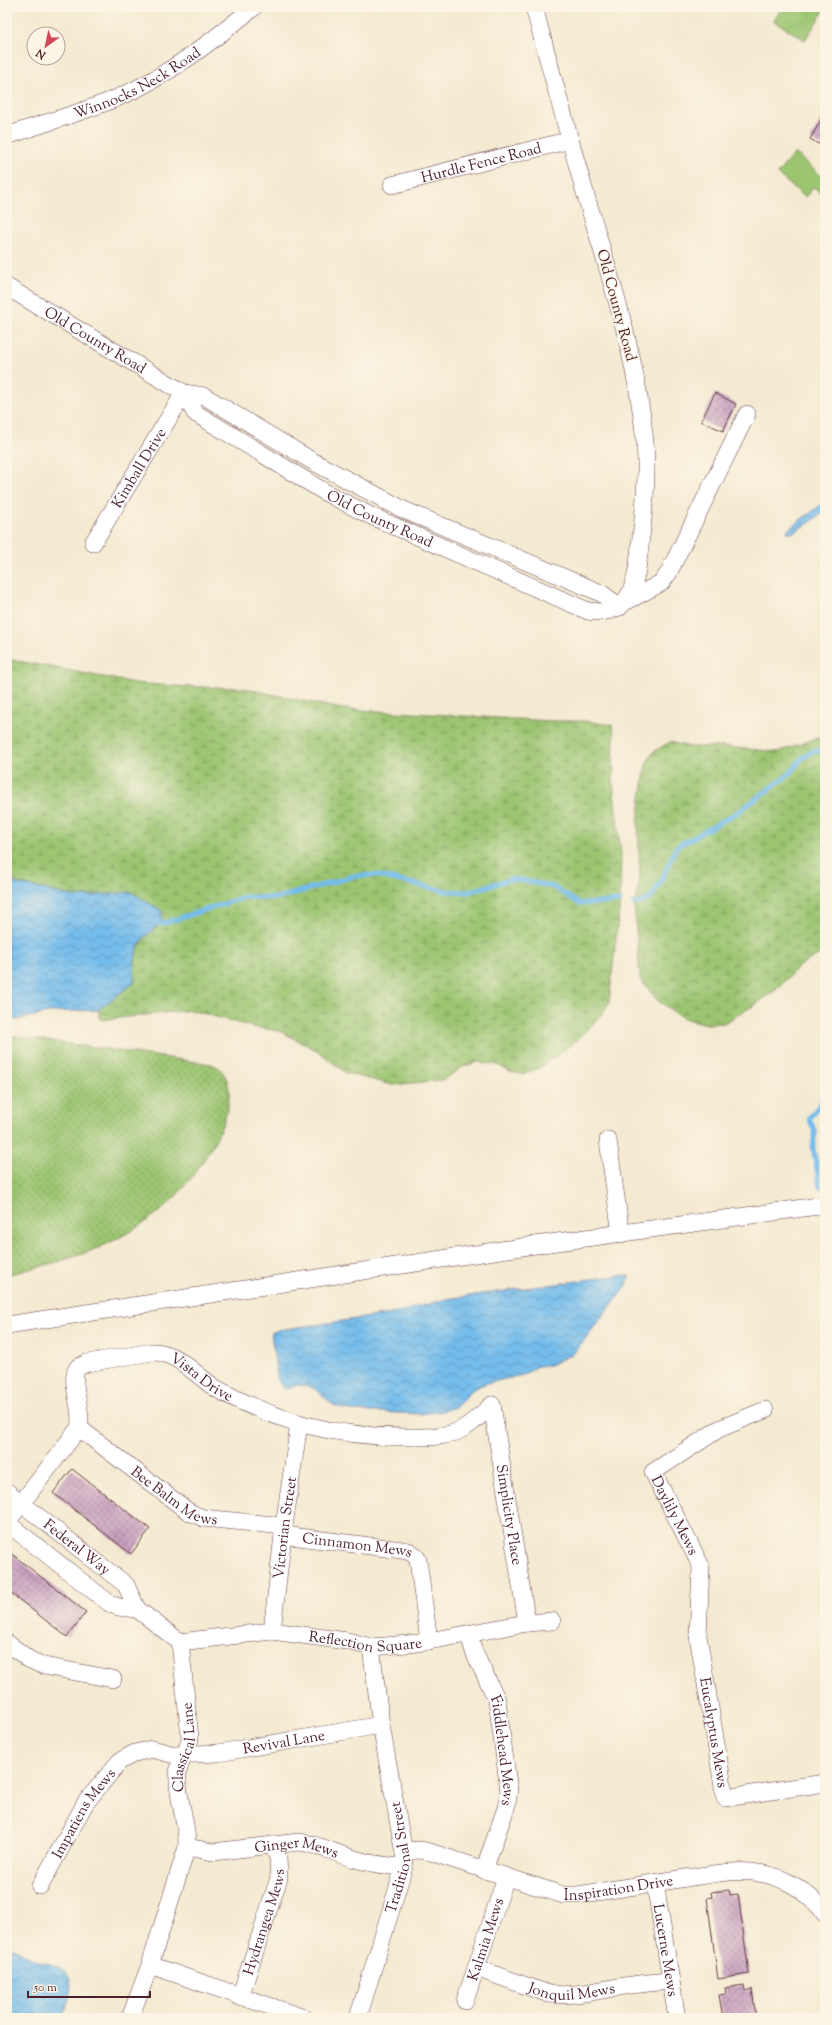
<svg xmlns="http://www.w3.org/2000/svg" width="832" height="2025" viewBox="0 0 832 2025" font-family="'Sorts Mill Goudy',serif">
	<style>
		.grass { fill: url(#grass-dots); stroke: #72724e }
		.wetland { fill: url(#wetland-marsh); stroke: #72724e }
		.park { fill: #9bc571; stroke: #72724e }
		.water { fill: url(#water-waves); stroke: #5e6e8b }
		.lines { fill: none; stroke-linecap: round; stroke-linejoin: round }
		.stream { stroke: #73bceb; stroke-width: 5 }
		.building { fill: url(#building-cross-hatch) }
		.minor-casing { stroke: #643d44; stroke-width: 18 }
		.minor { stroke: #fff; stroke-width: 17 }
		.labels { text-anchor: middle; stroke-width: 3; stroke-linejoin: round; paint-order: stroke }
		.street-label { font-size: 15px; fill: #4a1f2b; stroke: #fcf5e5 }
	</style>
	<defs>
		<pattern id="grass-dots" width="8" height="8" patternUnits="userSpaceOnUse"><rect width="8" height="8" fill="#9bc571"/><path d="M2 2h.1M6 6h.1" fill="none" stroke="#809f5d" stroke-width="1.8" stroke-linecap="round"/></pattern>
		<pattern id="wetland-marsh" width="20" height="14" patternUnits="userSpaceOnUse"><rect width="20" height="14" fill="#9bc571"/><path d="M1 5h8M5 5V1M11 12h8M15 12V8" fill="none" stroke="#809f5d"/></pattern>
		<pattern id="water-waves" width="16" height="10" patternUnits="userSpaceOnUse"><rect width="16" height="10" fill="#73bceb"/><path d="M0 5q4-4 8 0t8 0" fill="none" stroke="#6098bf"/></pattern>
		<pattern id="building-cross-hatch" width="8" height="8" patternUnits="userSpaceOnUse"><rect width="8" height="8" fill="#c8a0bf"/><path d="M0 0l8 8M0 8l8-8" fill="none" stroke="#a4829b"/></pattern>
	</defs>
	<rect width="100%" height="100%" fill="#fcf5e5"/>
	<filter id="ink" filterUnits="userSpaceOnUse"><feTurbulence type="fractalNoise" baseFrequency=".025" numOctaves="2"/><feDisplacementMap in="SourceGraphic" scale="8" xChannelSelector="R" yChannelSelector="G"/><feConvolveMatrix kernelMatrix="1 2 1 2 8 2 1 2 1" color-interpolation-filters="sRGB"/></filter>
	<filter id="wash" filterUnits="userSpaceOnUse"><feTurbulence type="fractalNoise" baseFrequency=".012" numOctaves="4" result="noise"/><feDisplacementMap in="SourceGraphic" scale="16" xChannelSelector="R" yChannelSelector="G"/><feGaussianBlur stdDeviation="0.9" result="paint"/><feColorMatrix in="noise" values="0 0 0 0 0 0 0 0 0 0 0 0 0 0 0 0 0 1.4 0 .05"/><feComposite in="paint" operator="in"/></filter>
	<g filter="url(#wash)">
		<rect width="100%" height="100%" fill="#f4ead2"/>
		<path class="grass" d="M7,1035l204,29c3,1 8,3 10,6 29,34 -27,109 -52,133 -16,15 -38,29 -58,39 -32,16 -69,24 -104,33z"/>
		<path class="wetland" d="M7,659l128,24 37,3 71,2 99,21 209,12h34l27,4 2,8 -1,50 8,71 -1,47 -11,102 -10,15 -16,16 -19,16 -25,18 -17,6 -12,-2 -12,-7 -20,-3 -14,4 -21,14 -51,5 -46,-12 -28,-22 -38,-20 -27,-4 -62,-17 -90,10 -3,-10 36,-27c0,-32 1,-40 28,-60l-31,-31 -55,5 -69,-16z
			M825,735v216l-26,15 -23,24 -23,16 -29,17 -17,1 -24,-6 -26,-18 -17,-21 -6,-76 6,-22 -2,-57 3,-27 5,-33 7,-12 17,-10 20,5h38l50,5z"/>
		<path class="park" d="M782,7h40l3,2 -20,31 -31,-19z
			M795,153l30,26v7l-5,7 -6,-6 -9,10 -28,-23z"/>
		<path class="water" d="M825,502v9l-14,11 -19,11 -5,-1v-2z
			M7,881l69,16 55,-5 31,19v12c-27,18 -28,30 -28,60l-36,27 -45,2 -37,8 -9,-3z
			M621,1275l8,1 -2,9 -53,68 -24,12 -12,1 -15,9 -39,9 -12,6 -16,17 -14,4 -21,3 -70,-3 -18,-6 -16,-15 -7,-3 -13,-2 -9,4 -4,-1 -4,-4 -3,-7 -6,-44 7,-3 113,-16 55,-15z
			M7,1946c11,2 18,10 28,14 6,3 12,3 18,5 28,10 16,32 10,53h-56z"/>
		<g class="lines">
			<path class="stream" d="M634,903h6l11,-5 10,-17 15,-34 62,-35 53,-39 10,-14 12,-8h12
				M161,924l84,-27 33,1 76,-22 21,-1 70,16 23,1 43,-13 16,2 26,6 27,17 40,-3
				M820,1187l-7,-40 2,-15 -6,-14 12,-14 4,-25
				M824,1225l1,5"/>
		</g>
		<g id="blocks">
			<path class="building" d="M825,113v35l-15,-9z
				M715,393l21,11 -13,27 -22,-10z
				M72,1469l78,60 -19,25 -78,-61z
				M8,1551l78,61 -19,25 -60,-47z
				M729,1890l1,5 8,-1 11,80 -31,5 -11,-81 5,-1 -1,-5z
				M744,1985l1,6 7,-2 4,29h-33l-4,-23 7,-1 -1,-6z"/>
		</g>
	</g>
	<g filter="url(#ink)">
		<use href="#blocks" fill-opacity="0" stroke="#643d44" stroke-width="1"/>
		<g class="lines">
			<defs>
				<g id="minor">
					<path id="s1" d="M7,136c36,-13 74,-23 110,-38 51,-22 94,-56 137,-91"/>
					<path id="s2" d="M392,185l178,-45"/>
					<path id="s3" d="M7,287l177,106 20,3 110,66 90,48 197,83 19,14"/>
					<path id="s4" d="M184,393l11,20 133,81 43,22 217,95c45,7 48,-30 52,-65 4,-34 8,-70 5,-104 -8,-85 -35,-165 -59,-246 -18,-62 -35,-126 -52,-189"/>
					<path id="s5" d="M93,543l91,-150"/>
					<path d="M627,601l34,-18 7,-9 79,-160"/>
					<path d="M608,1140l13,94"/>
					<path d="M7,1325l521,-79 297,-41"/>
					<path id="s6" d="M492,1405l35,218"/>
					<path id="s7" d="M765,1410l-46,19 -66,43 48,94 -3,70 27,162 100,-15"/>
					<path id="s8" d="M79,1428l110,84 14,6 81,8"/>
					<path id="s9" d="M7,1492l119,93 11,24 43,33"/>
					<path id="s10" d="M7,1522l72,-94c5,-17 -11,-49 -1,-61l9,-4 65,-11c25,-1 45,25 65,37 60,33 119,48 188,48 16,0 36,1 51,-5 13,-5 26,-18 36,-27"/>
					<path d="M7,1523l102,80 9,4 19,2"/>
					<path id="s11" d="M283,1535l119,15c8,1 12,3 16,10l11,81"/>
					<path id="s12" d="M272,1631l12,-105 15,-102"/>
					<path id="s13" d="M469,1634l5,18 23,48 12,91 -3,17 -22,62"/>
					<path id="s14" d="M180,1642l92,-11 75,10 24,6 14,-1 33,-3 109,-20 25,-2"/>
					<path d="M7,1643l23,17 14,6 69,13"/>
					<path id="s15" d="M187,1847l26,5 86,-10c20,2 37,12 56,17 16,5 33,7 49,8"/>
					<path id="s16" d="M404,1851l17,-1 9,2 133,43h15c38,-6 76,-12 114,-18 22,-3 45,-8 67,-4 26,4 51,19 66,41"/>
					<path id="s17" d="M655,1883l22,135"/>
					<path id="s18" d="M40,1886l46,-84 34,-41 15,-8 17,-4 23,6 43,-2 163,-28"/>
					<path d="M150,1965l154,53"/>
					<path id="s19" d="M476,1968l73,26c26,3 50,-4 75,-8 16,-2 31,-4 47,-5"/>
					<path id="s20" d="M240,1997l39,-119 -1,-20 -5,-13"/>
					<path id="s21" d="M465,2001l41,-124"/>
					<path id="s22" d="M130,2018l20,-53 37,-118c1,-25 -11,-49 -9,-74 1,-12 11,-22 12,-35l-10,-96"/>
					<path id="s23" d="M358,2018l46,-151 1,-8 -24,-134 -10,-78"/>
				</g>
			</defs>
			<use href="#minor" class="minor-casing"/>
			<use href="#minor" class="minor"/>
		</g>
	</g>
	<g class="labels">
		<g class="street-label">
			<text dy="5" stroke="none"><textPath href="#s1" startOffset="141">Winnocks Neck Road</textPath></text>
			<text dy="5" stroke="none"><textPath href="#s2" startOffset="92">Hurdle Fence Road</textPath></text>
			<text transform="translate(617 305) rotate(75)" y="5">Old County Road</text>
			<text dy="5" stroke="none"><textPath href="#s3" startOffset="103">Old County Road</textPath></text>
			<text dy="5" stroke="none"><textPath href="#s5" startOffset="88">Kimball Drive</textPath></text>
			<text dy="5" stroke="none"><textPath href="#s4" startOffset="236">Old County Road</textPath></text>
			<text dy="5" stroke="none"><textPath href="#s10" startOffset="313">Vista Drive</textPath></text>
			<text dy="5" stroke="none"><textPath href="#s8" startOffset="118">Bee Balm Mews</textPath></text>
			<text dy="5" stroke="none"><textPath href="#s6" startOffset="111">Simplicity Place</textPath></text>
			<text dy="5" stroke="none"><textPath href="#s7" startOffset="177">Daylily Mews</textPath></text>
			<text dy="5" stroke="none"><textPath href="#s12" startOffset="104">Victorian Street</textPath></text>
			<text dy="5" stroke="none"><textPath href="#s9" startOffset="89">Federal Way</textPath></text>
			<text dy="5" stroke="none"><textPath href="#s11" startOffset="75">Cinnamon Mews</textPath></text>
			<text dy="5" stroke="none"><textPath href="#s14" startOffset="187">Reflection Square</textPath></text>
			<text dy="5" stroke="none"><textPath href="#s7" startOffset="402">Eucalyptus Mews</textPath></text>
			<text dy="5" stroke="none"><textPath href="#s18" startOffset="317">Revival Lane</textPath></text>
			<text dy="5" stroke="none"><textPath href="#s22" startOffset="282">Classical Lane</textPath></text>
			<text dy="5" stroke="none"><textPath href="#s13" startOffset="123">Fiddlehead Mews</textPath></text>
			<text dy="5" stroke="none"><textPath href="#s18" startOffset="85">Impatiens Mews</textPath></text>
			<text dy="5" stroke="none"><textPath href="#s15" startOffset="111">Ginger Mews</textPath></text>
			<text dy="5" stroke="none"><textPath href="#s23" startOffset="167">Traditional Street</textPath></text>
			<text dy="5" stroke="none"><textPath href="#s16" startOffset="222">Inspiration Drive</textPath></text>
			<text dy="5" stroke="none"><textPath href="#s20" startOffset="79">Hydrangea Mews</textPath></text>
			<text dy="5" stroke="none"><textPath href="#s21" startOffset="65">Kalmia Mews</textPath></text>
			<text dy="5" stroke="none"><textPath href="#s17" startOffset="68">Lucerne Mews</textPath></text>
			<text dy="5" stroke="none"><textPath href="#s19" startOffset="100">Jonquil Mews</textPath></text>
		</g>
	</g>
	<rect width="832" height="2025" fill="none" stroke="#fcf5e5" stroke-width="24"/>
	<g transform="translate(46 46) rotate(213)"><circle r="19" fill="#fcf5e5" stroke="#b59f9b"/>
	<path d="M0-3L7 15L0 10L-7 15Z" fill="#d1495b"/>
	<text y="-6" font-size="11" font-weight="bold" text-anchor="middle" fill="#4a1f2b">N</text>
	</g>
	<path d="M28 1991v6h122v-6" fill="none" stroke="#4a1f2b" stroke-width="2"/>
	<text x="34" y="1991" font-size="12" fill="#4a1f2b" stroke="#fcf5e5" stroke-width="3" paint-order="stroke">50 m</text>
</svg>
